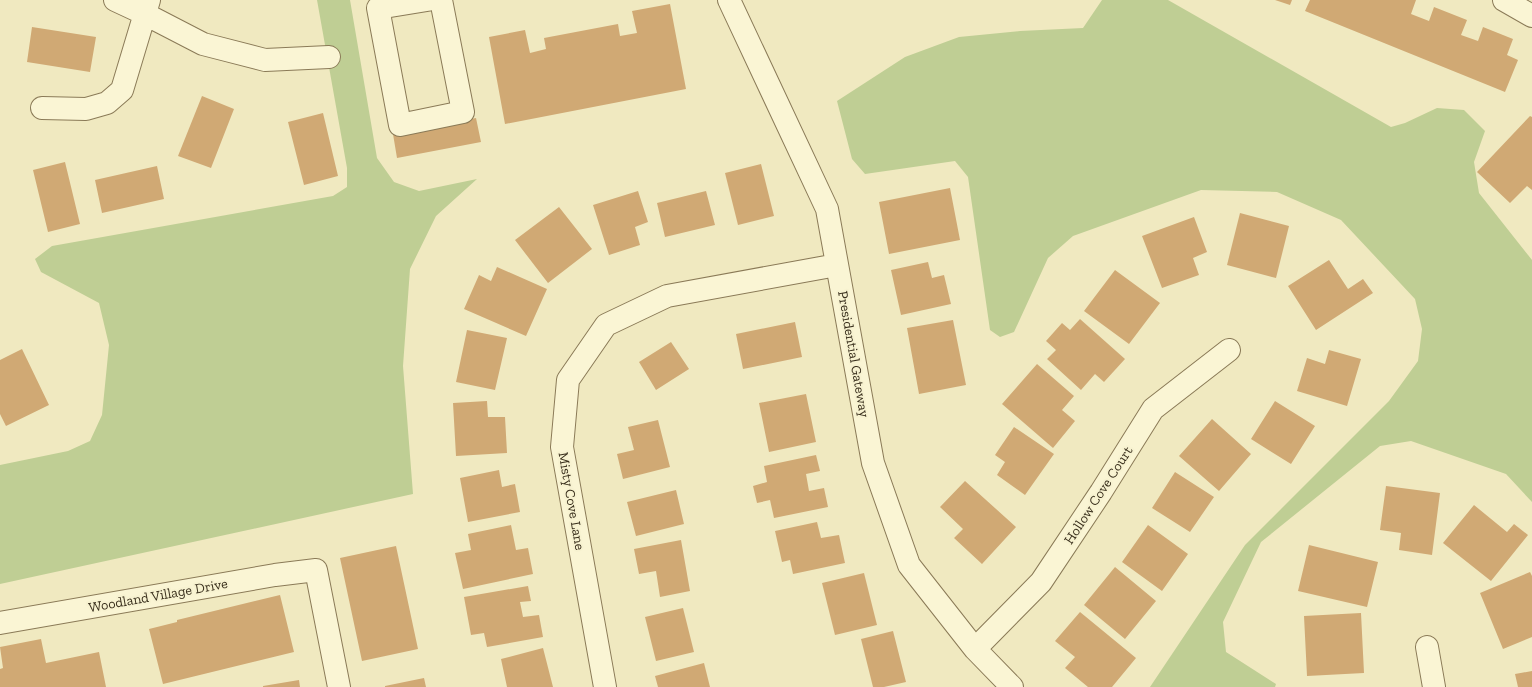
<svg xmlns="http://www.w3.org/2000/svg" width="1532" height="687" viewBox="0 0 1532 687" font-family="'Zilla Slab',serif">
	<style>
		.green { fill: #bfce94 }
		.building { fill: #d0a974 }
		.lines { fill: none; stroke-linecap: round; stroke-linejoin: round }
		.minor-casing { stroke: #8a7a57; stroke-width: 24 }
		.minor { stroke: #faf5d4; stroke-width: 22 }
		.labels { text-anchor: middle; stroke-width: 4; stroke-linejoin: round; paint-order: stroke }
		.street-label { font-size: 14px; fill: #392f1c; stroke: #f7f2d0 }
	</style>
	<rect width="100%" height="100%" fill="#f0e9c0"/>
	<path class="green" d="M317,0h33l27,158 17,24 25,9 58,-12 -41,37 -26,53 -7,97 10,128 -413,90v-119l68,-14 22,-10 12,-26 7,-70 -10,-42 -58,-31 -6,-13 17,-13 281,-50 14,-9v-19z
		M1102,0h66l223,127 14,-4 32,-15 27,2 21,21 -11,31 5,31 53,67v242l-26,-28 -95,-33 -31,5 -119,96 -38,80 3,30 50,32 -1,3h-125l95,-142 144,-144 29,-40 4,-32 -7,-30 -74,-79 -64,-28 -76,-2 -128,46 -25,22 -34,74 -14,5 -10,-7 -22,-153 -13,-16 -90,13 -13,-15 -15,-58 68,-44 54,-20 61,-6 63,-3z"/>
	<path class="building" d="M1275,0h17l-2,5z
		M1310,0h106l-5,14 18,7 5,-14 33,13 -6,15 17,6 5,-14 30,12 -6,16 11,5 -13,32 -200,-81z
		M670,4l16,85 -181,35 -16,-87 36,-7 5,23 16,-4 -2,-11 74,-14 2,12 17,-3 -5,-22z
		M32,27l64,10 -6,35 -63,-10z
		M202,96l32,13 -23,59 -33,-12z
		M323,113l15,63 -34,9 -16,-63z
		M1530,116l2,1v73l-5,-4 -17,17 -33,-31z
		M476,118l5,24 -84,16 -4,-24z
		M65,162l15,62 -32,8 -15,-62z
		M761,164l13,52 -36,9 -13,-52z
		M157,166l7,33 -62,14 -7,-33z
		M950,188l10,52 -71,14 -10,-52z
		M638,191l10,31 -13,5 5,18 -31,10 -16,-50z
		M706,191l9,34 -50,12 -8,-34z
		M559,207l33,42 -44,34 -33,-43z
		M1240,213l49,13 -13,52 -49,-13z
		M1194,217l13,35 -14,6 6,17 -37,13 -20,-52z
		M1329,260l19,29 15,-10 10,14 -57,37 -28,-44z
		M928,262l4,16 12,-3 7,29 -50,11 -10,-45z
		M497,267l50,22 -21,47 -62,-27 15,-34 12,6z
		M1115,270l45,33 -31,41 -45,-33z
		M1080,319l45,40 -21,23 -9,-8 -14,16 -34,-31 9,-9 -10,-9 16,-18 8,7z
		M953,320l13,65 -47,9 -12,-66z
		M795,322l7,35 -59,12 -7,-35z
		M467,330l40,8 -12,52 -39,-8z
		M671,342l18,27 -33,21 -17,-28z
		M22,349l27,56 -43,21 -6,-12v-54z
		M1329,350l32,9 -14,47 -50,-15 10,-33 18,6z
		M1037,364l37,32 -12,14 13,11 -22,27 -51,-44z
		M806,394l10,48 -47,10 -10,-49z
		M487,401l1,16h17l2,36 -51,3 -3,-53z
		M1275,401l40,25 -24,38 -40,-25z
		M1212,419l39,35 -32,37 -40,-35z
		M658,420l12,47 -47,12 -6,-25 17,-4 -6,-23z
		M1014,427l40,27 -29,41 -28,-20 8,-13 -10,-7z
		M816,455l4,16 -14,3 3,17 15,-3 4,19 -54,11 -4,-18 -13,3 -4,-17 14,-4 -3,-16z
		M499,470l3,17 13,-3 5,28 -52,10 -8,-44z
		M1175,472l39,25 -24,35 -38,-24z
		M965,481l51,46 -34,37 -28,-26 9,-9 -23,-22z
		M1386,486l54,7 -8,62 -33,-5 2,-17 -21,-3z
		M676,490l8,34 -48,12 -9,-34z
		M1474,505l33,27 7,-8 14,11 -37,46 -48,-38z
		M817,522l4,16 18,-3 6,28 -52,11 -3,-14 -8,2 -7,-31z
		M511,525l5,25 12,-2 5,26 -70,15 -8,-36 16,-3 -3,-16z
		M1148,525l40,29 -26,37 -40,-29z
		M681,540l9,51 -30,6 -4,-26 -17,3 -5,-25z
		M1309,545l69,17 -11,45 -69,-16z
		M396,546l22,103 -56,12 -22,-103z
		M1115,567l41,34 -31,38 -41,-34z
		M1530,572l2,4v61l-29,12 -23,-56z
		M864,573l13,52 -42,10 -13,-52z
		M528,586l3,15 -11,1 3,15 16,-2 4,22 -56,10 -3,-14 -13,2 -7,-38z
		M280,595l14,57 -131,32 -14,-55 28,-7v-2z
		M683,608l11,44 -38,9 -11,-44z
		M1080,612l56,46 -24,29h-24l-23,-19 10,-11 -20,-16z
		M1361,613l3,60 -57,3 -3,-60z
		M893,631l13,51 -22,5h-11l-12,-48z
		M41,639l5,24 53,-11 7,35h-106v-18l3,-1 -3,-21z
		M543,648l10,39h-46l-6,-28z
		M704,663l6,24h-52l-3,-11z
		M1532,671v16h-14l-3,-13z
		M424,678l2,9h-41v-1z
		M299,680l1,7h-37v-1z"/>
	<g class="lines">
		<defs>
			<path id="minor" d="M115,0l30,14 58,30 62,16 64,-3
				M427,0l-49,8 22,117 63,-13 -22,-112
				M729,0l98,209 46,254 36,102 66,84 37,38
				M1504,0l28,16
				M42,108l44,1 21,-6 15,-13 27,-90
				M0,623l275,-48 41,-5 23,117
				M1427,647l7,40
				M975,649l66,-67 60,-90 52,-83 76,-59
				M605,687l-43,-240 6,-67 38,-55 61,-29 170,-31"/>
		</defs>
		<use href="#minor" class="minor-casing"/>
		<use href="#minor" class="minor"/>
	</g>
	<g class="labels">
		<g class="street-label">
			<text transform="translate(854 354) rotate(80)" y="5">Presidential Gateway</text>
			<text transform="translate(1098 495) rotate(-57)" y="5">Hollow Cove Court</text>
			<text transform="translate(572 501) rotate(80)" y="5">Misty Cove Lane</text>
			<text transform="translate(158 595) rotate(-10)" y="5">Woodland Village Drive</text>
		</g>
	</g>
</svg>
